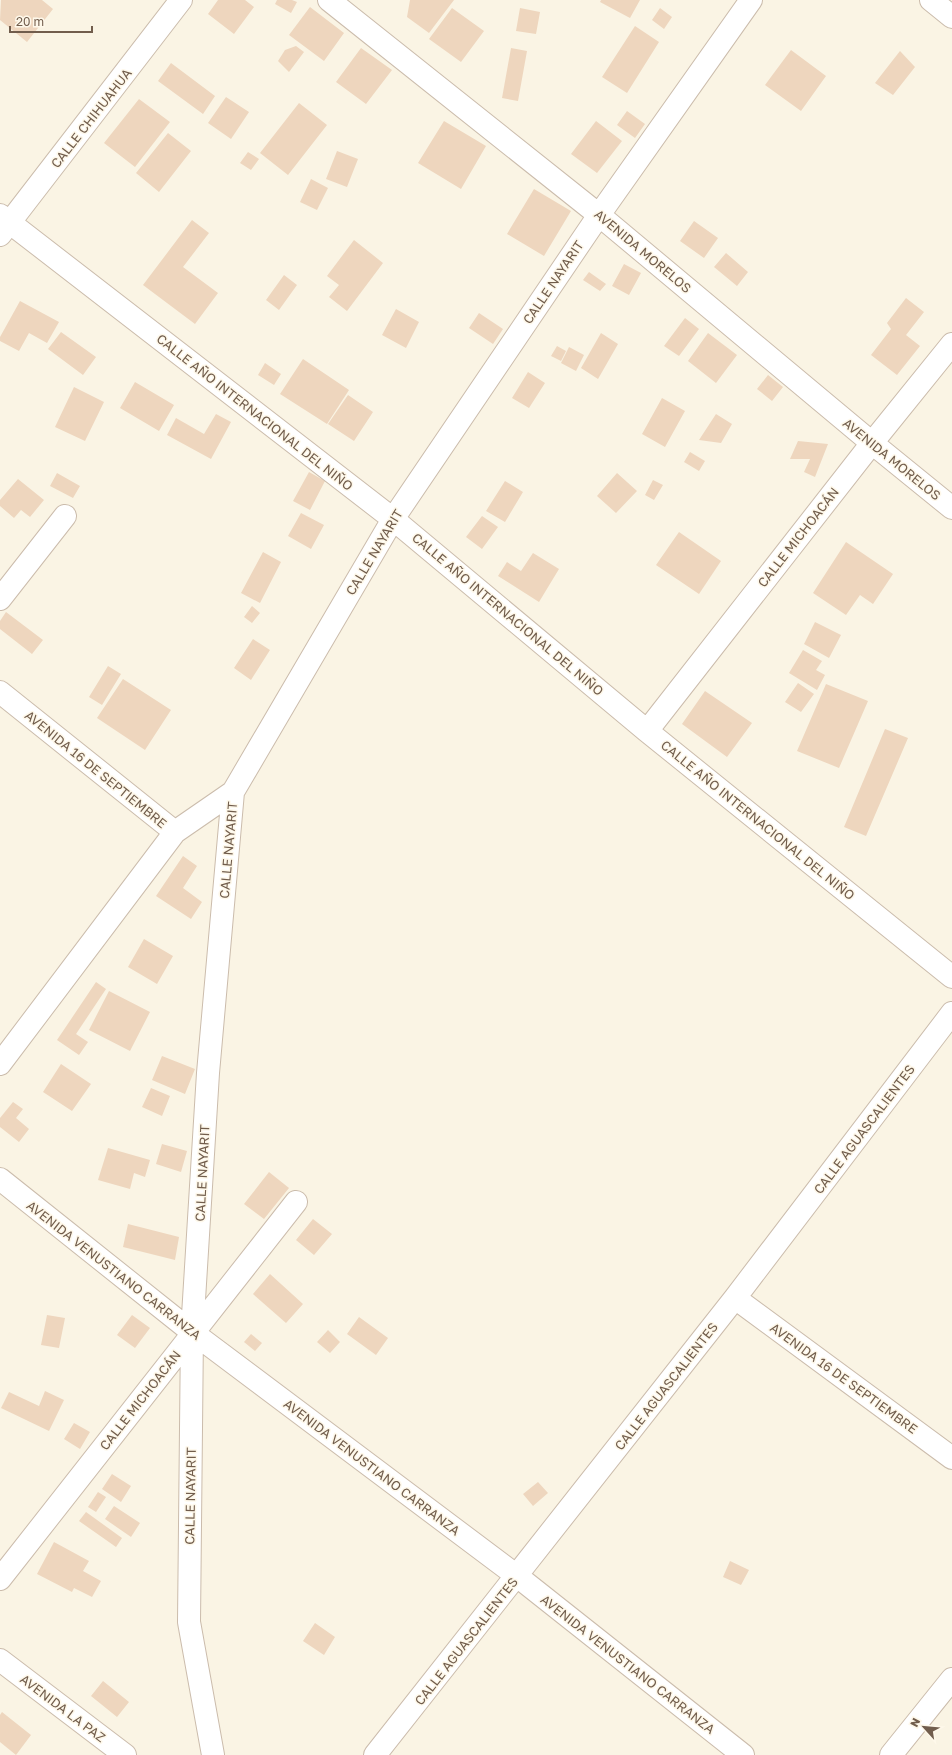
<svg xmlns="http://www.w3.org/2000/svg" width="952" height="1755" viewBox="0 0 952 1755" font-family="'Golos Text',sans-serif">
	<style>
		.building { fill: #eed6be }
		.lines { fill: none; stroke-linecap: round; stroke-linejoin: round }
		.minor-casing { stroke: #cbbcac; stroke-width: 24 }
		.minor { stroke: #fff; stroke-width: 22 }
		.labels { text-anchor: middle; stroke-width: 3; stroke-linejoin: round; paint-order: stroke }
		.street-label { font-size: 13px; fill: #715d4c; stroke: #fef8ea }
	</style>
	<rect width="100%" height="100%" fill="#faf4e4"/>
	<path class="building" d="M1,0h41l11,9 -26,33 -27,-22z
		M218,0h27l9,7 -20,27 -26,-20z
		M277,0h15l5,2 -6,11 -16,-9z
		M410,0h44l-25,33 -22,-16z
		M601,0h39l-10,18 -30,-16z
		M310,7l34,26 -20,28 -35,-26z
		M452,8l32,23 -23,31 -32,-23z
		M520,8l20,4 -4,22 -20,-3z
		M660,8l12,9 -8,12 -12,-9z
		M635,26l24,16 -32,51 -25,-16z
		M296,46l8,6 -15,20 -11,-11 7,-11z
		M361,48l31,22 -26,34 -30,-22z
		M511,48l16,3 -9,50 -16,-3z
		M791,50l35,26 -25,35 -36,-26z
		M900,51l15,16 -22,28 -18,-12z
		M171,63l44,33 -12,18 -45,-33z
		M226,97l23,15 -18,27 -23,-16z
		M139,99l31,23 -35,45 -31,-24z
		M299,103l28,22 -39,50 -28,-22z
		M627,111l18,13 -10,14 -18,-13z
		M444,121l42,25 -25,43 -43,-26z
		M596,121l26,20 -25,32 -26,-19z
		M168,133l23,18 -32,41 -23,-19z
		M337,151l21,8 -11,28 -21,-8z
		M248,152l11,7 -8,11 -11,-7z
		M311,179l17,9 -11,22 -17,-8z
		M534,189l37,22 -27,45 -37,-22z
		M192,220l17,13 -26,34 35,26 -23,31 -52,-39z
		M694,221l24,17 -14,20 -24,-17z
		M354,240l29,23 -36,48 -18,-14 10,-12 -12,-9z
		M726,253l22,19 -11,14 -23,-19z
		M624,264l17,9 -12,22 -17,-9z
		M589,272l17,12 -6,7 -17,-11z
		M284,275l13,10 -18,25 -13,-10z
		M906,298l18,14 -18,23 14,11 -23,29 -26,-20 20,-26 -4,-6z
		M20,301l39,21 -12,21 -18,-10 -10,18 -19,-10v-4z
		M396,309l23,13 -13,26 -24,-13z
		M479,313l24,16 -10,15 -24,-16z
		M685,318l14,11 -20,27 -15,-10z
		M61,332l35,25 -13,18 -35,-26z
		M601,333l17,11 -20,35 -17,-11z
		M708,333l29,22 -21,28 -28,-22z
		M557,346l9,5 -5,10 -10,-5z
		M569,347l15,8 -8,16 -15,-8z
		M303,359l46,31 -22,34 -47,-30z
		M265,363l16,11 -7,11 -16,-10z
		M528,372l17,11 -16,25 -17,-10z
		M768,375l15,12 -11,14 -15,-12z
		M135,382l39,23 -15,26 -39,-23z
		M74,387l30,15 -19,39 -30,-14z
		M348,395l25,17 -19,29 -26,-17z
		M662,398l23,13 -20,36 -23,-13z
		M216,414l15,8 -20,37 -44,-24 9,-17 28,16z
		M716,414l16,10 -11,19 -22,-3z
		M798,441l30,3 -13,33 -11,-5 6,-13h-20z
		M690,452l15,9 -6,10 -15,-9z
		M309,472l16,9 -15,29 -17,-9z
		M57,473l23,13 -7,12 -23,-12z
		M617,473l20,18 -21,22 -19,-17z
		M18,479l26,21 -14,17 -9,-7 -7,8 -14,-12v-6z
		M653,480l10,5 -9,15 -9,-5z
		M505,481l18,11 -18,30 -19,-11z
		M301,513l23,12 -13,24 -23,-13z
		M482,516l16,11 -16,22 -16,-12z
		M679,532l42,29 -22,33 -43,-29z
		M846,542l47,32 -20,30 -13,-9 -14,20 -33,-22z
		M263,552l18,10 -21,41 -19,-10z
		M533,553l26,16 -20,33 -41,-26 9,-14 14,9z
		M252,606l8,7 -8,10 -8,-6z
		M6,612l37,28 -11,14 -32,-25v-8z
		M815,622l26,13 -12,23 -25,-14z
		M253,639l17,11 -19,30 -17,-12z
		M803,650l19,11 -6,9 9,5 -8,15 -28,-17z
		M108,666l13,8 -19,31 -13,-8z
		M123,679l48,31 -26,40 -48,-32z
		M798,683l16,11 -13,18 -16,-10z
		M826,684l42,17 -29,67 -42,-17z
		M705,691l47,32 -25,34 -45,-33z
		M885,729l23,9 -42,98 -22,-9z
		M183,856l14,10 -14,22 19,14 -11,17 -35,-23z
		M144,939l29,17 -16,28 -29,-17z
		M96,982l10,7 -30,45 12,8 -9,13 -22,-15z
		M109,991l41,21 -20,39 -41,-21z
		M162,1056l33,13 -10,25 -33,-14z
		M61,1064l30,20 -19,27 -29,-19z
		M151,1088l19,8 -8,20 -20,-9z
		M13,1102l10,7 -7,9 13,11 -10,13 -19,-15v-9z
		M162,1144l25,7 -6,21 -25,-8z
		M108,1148l42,12 -5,17 -11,-4 -4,16 -32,-9z
		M269,1172l20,16 -25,31 -20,-15z
		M313,1219l19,15 -18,21 -18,-15z
		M128,1224l51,13 -4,23 -52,-13z
		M270,1274l33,30 -17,19 -33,-29z
		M47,1315l18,3 -6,30 -18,-3z
		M132,1315l18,13 -15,20 -18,-13z
		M359,1317l29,21 -12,17 -29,-21z
		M328,1330l12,12 -10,11 -13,-11z
		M251,1334l11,9 -7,8 -11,-9z
		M45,1391l19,9 -15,31 -48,-23 8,-16 30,14z
		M74,1423l16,9 -10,17 -16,-10z
		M112,1474l19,12 -10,16 -19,-13z
		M538,1482l10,11 -15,13 -10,-12z
		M98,1492l8,5 -10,15 -8,-5z
		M114,1506l26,17 -9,14 -26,-18z
		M86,1512l36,26 -6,9 -37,-26z
		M54,1542l35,19 -6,10 18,10 -9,16 -18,-9 -2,4 -35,-18z
		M730,1561l19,9 -8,15 -18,-8z
		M315,1623l20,14 -11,18 -21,-14z
		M103,1681l26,21 -12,15 -26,-21z
		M2,1712l29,23 -15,20 -16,-13v-27z"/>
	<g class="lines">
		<defs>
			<path id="minor" d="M329,0l270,215 273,228 80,65
				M931,0l21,17
				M0,215l393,304 254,212 305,246
				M0,235l181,-235
				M0,599l65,-83
				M0,692l175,140
				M647,731l225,-288 80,-99
				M0,1064l175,-232 58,-40
				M0,1179l192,153 325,244 226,179
				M735,1298l217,160
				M0,1579l296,-377
				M0,1660l125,95
				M213,1755l-24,-133 3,-290 16,-259 25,-281 160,-273 206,-304 152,-215
				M375,1755l360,-457 217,-285
				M891,1755l61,-76"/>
		</defs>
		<use href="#minor" class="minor-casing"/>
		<use href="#minor" class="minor"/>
	</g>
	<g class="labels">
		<g class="street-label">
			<text transform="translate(91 118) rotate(-52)" y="5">CALLE CHIHUAHUA</text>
			<text transform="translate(643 251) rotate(40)" y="5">AVENIDA MORELOS</text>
			<text transform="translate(553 282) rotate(-56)" y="5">CALLE NAYARIT</text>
			<text transform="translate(255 412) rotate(38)" y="5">CALLE AÑO INTERNACIONAL DEL NIÑO</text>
			<text transform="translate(892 459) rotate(39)" y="5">AVENIDA MORELOS</text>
			<text transform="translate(798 537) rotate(-52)" y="5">CALLE MICHOACÁN</text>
			<text transform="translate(374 552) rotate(-59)" y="5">CALLE NAYARIT</text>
			<text transform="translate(508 614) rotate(40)" y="5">CALLE AÑO INTERNACIONAL DEL NIÑO</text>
			<text transform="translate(96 769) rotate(39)" y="5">AVENIDA 16 DE SEPTIEMBRE</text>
			<text transform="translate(758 820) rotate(39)" y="5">CALLE AÑO INTERNACIONAL DEL NIÑO</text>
			<text transform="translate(228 850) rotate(-85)" y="5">CALLE NAYARIT</text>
			<text transform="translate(864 1129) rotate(-53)" y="5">CALLE AGUASCALIENTES</text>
			<text transform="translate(202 1173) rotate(-87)" y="5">CALLE NAYARIT</text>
			<text transform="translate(114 1270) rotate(38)" y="5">AVENIDA VENUSTIANO CARRANZA</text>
			<text transform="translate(844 1378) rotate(36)" y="5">AVENIDA 16 DE SEPTIEMBRE</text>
			<text transform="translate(666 1386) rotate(-52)" y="5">CALLE AGUASCALIENTES</text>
			<text transform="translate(140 1400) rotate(-52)" y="5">CALLE MICHOACÁN</text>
			<text transform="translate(372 1467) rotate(37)" y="5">AVENIDA VENUSTIANO CARRANZA</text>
			<text transform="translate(190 1496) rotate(-89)" y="5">CALLE NAYARIT</text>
			<text transform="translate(466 1641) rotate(-52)" y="5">CALLE AGUASCALIENTES</text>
			<text transform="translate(628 1664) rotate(38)" y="5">AVENIDA VENUSTIANO CARRANZA</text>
			<text transform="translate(63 1708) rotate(37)" y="5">AVENIDA LA PAZ</text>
		</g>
	</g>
	<g transform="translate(924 1727) rotate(297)" stroke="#fef8ea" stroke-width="3" paint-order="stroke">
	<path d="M0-3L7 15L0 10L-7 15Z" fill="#715d4c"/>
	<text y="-6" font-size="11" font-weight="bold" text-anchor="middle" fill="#715d4c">N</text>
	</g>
	<path d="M10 26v6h82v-6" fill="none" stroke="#715d4c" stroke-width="2"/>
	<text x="16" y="26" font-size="12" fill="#715d4c" stroke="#fef8ea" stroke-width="3" paint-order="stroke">20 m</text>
</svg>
